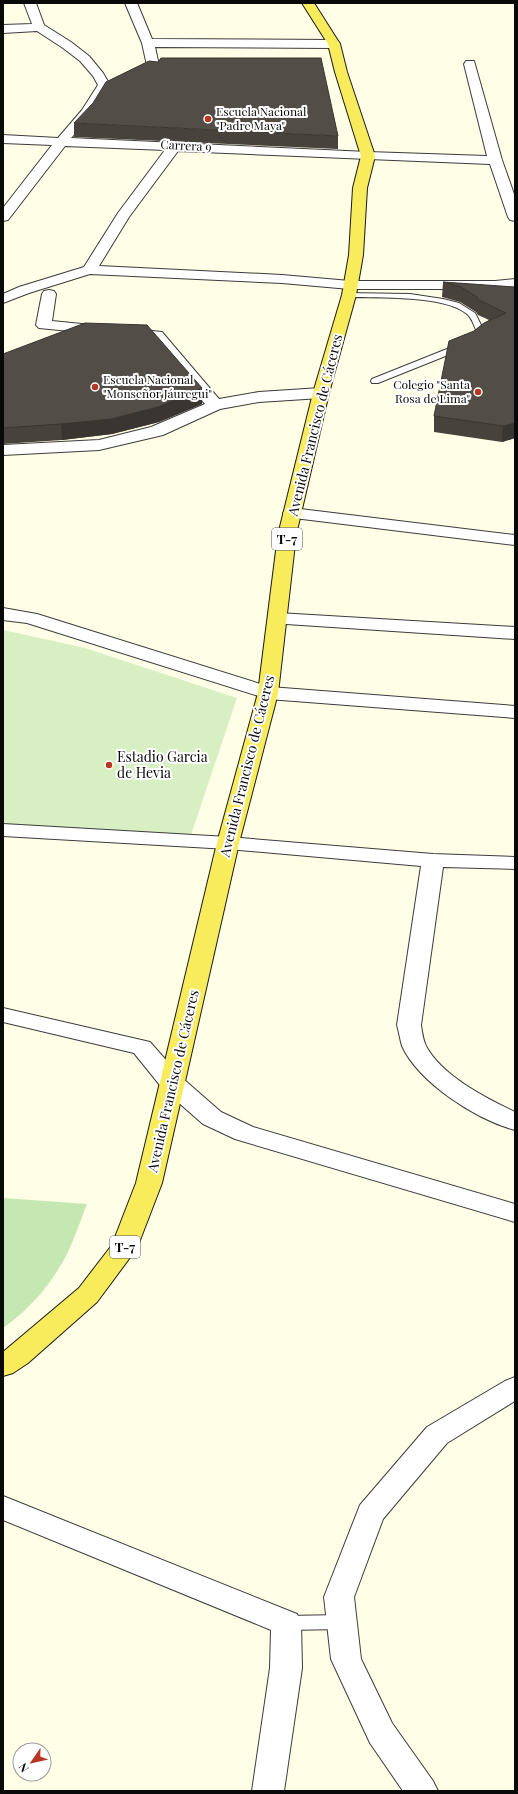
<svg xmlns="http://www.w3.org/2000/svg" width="518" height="1794" viewBox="0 0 518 1794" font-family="'Playfair Display',serif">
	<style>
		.green { fill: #c5e7b2 }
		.pitch { fill: #d8efc3 }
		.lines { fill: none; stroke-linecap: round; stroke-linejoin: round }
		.lane-casing { stroke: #3c3c3c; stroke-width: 2 }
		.street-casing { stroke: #3c3c3c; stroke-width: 2 }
		.primary-casing { stroke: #1a1a1a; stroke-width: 2 }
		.lane { fill: #fff; fill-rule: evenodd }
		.street { fill: #fff; fill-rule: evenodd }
		.primary { fill: #f8ec5d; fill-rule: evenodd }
		.wall { fill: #47423c }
		.shaded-wall { fill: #393631 }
		.building { fill: #524d46; stroke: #393631 }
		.poi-dot { fill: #b73624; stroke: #fff; stroke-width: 1.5 }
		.labels { text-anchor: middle; stroke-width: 4; stroke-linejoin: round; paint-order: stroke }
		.far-poi-label { font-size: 12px; fill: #090909; stroke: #fff; text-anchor: start }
		.far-street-label { font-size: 12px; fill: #090909; stroke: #fff }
		.shield { fill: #fff; stroke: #535353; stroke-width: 1 }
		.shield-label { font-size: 13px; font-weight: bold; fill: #090909 }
		.street-label { font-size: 14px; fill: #090909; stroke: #fff }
		.poi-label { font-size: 14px; fill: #090909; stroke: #fff; text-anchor: start }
	</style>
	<rect width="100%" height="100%" fill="#fffee6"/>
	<path class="green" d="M3,1198l84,6c-8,20 -16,46 -28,64 -14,24 -34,44 -56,60z"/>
	<path class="pitch" d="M3,630l82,18 152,50 -48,143 -186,-10z"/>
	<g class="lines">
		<defs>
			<path id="lane" d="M346,293l64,1 33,5 16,4 16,10 10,20 -12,12 -95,38h-6l-1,-2 1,-2 95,-38 10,-9c-3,-6 -5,-14 -10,-18 -22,-19 -90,-16 -118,-17h-3z
				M342,1615l6,2 2,5 -2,5 -6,2 -56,1 -6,-2 -2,-5 2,-5 6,-2z"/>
			<path id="street" d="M24,3h12l8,22 27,17 18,14 14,17 7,12 -18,30 -21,23 297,14 119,4 -23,-92 2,-3h8l28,99 13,37v24l-5,-1 -2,-3 -18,-53 -312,-13 -49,66 -30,49 183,9 68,6h145l20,-2v8l-20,2h-145l-68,-6 -192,-9 -61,19 -26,10v-9l16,-7 65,-20 34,-54 47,-63 -100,-4 -57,74 -5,1v-13l49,-63 -49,-2v-8l55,3 24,-28 16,-25 -5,-9 -13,-15 -17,-13 -26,-17 -34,2v-8l29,-1z
				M125,3h12l15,36 182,1 4,1 2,3 -2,3 -4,1 -179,-1 5,23 -2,3h-8l-2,-3 -6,-27z
				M49,290l5,1 2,3 -4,27 110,11 57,67 40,-7 62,-4 6,2 2,3 -2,3 -6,2 -62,4 -39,7 -57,26 -64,15 -96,5v-10l96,-5 52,-13 54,-23 -53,-65 -113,-11 -3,-3 6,-31 2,-3z
				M292,508l223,27v10l-229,-28 -3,-4 3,-4z
				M3,608l34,6 233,73 245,19v12l-247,-19 -241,-76 -24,-3z
				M278,613l237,14v12l-244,-16 -2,-4 2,-4z
				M3,824l225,13 205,17 82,3v12l-72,-2 -22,158c1,7 2,15 5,21 16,30 60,52 89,66v18c-38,-10 -96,-47 -113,-84 -2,-7 -3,-14 -5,-21l24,-159 -193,-17 -225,-13z
				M3,1008l147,34 31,35 40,35 32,15 262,77v18l-280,-83 -32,-15 -40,-35 -29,-36 -131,-31z
				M515,1377v24l-68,42 -64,76 -29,78 7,62 31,64 41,58 5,10h-35l-33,-48 -39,-84 -7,-62 36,-92 67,-78 78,-46z
				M3,1496l294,118 4,9 1,45 -18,123h-32l18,-123 1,-38 -268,-110z"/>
			<path id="primary" d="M302,3h12l26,41 7,28 28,84 -8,32 -4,67 -7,40 -27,98 -33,142 -18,158 -39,150 -77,340 -25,65 -40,54 -69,61 -15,10 -10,3v-24l76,-64 33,-43 24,-62 81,-340 41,-150 20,-158 35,-142 29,-98 7,-40 4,-67 8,-32 -26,-84 -7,-28z"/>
		</defs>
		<use href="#lane" class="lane-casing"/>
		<use href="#street" class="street-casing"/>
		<use href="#primary" class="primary-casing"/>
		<use href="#lane" class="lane"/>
		<use href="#street" class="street"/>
		<use href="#primary" class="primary"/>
	</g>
	<path class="wall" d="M74,123l264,13v13l-264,-12z
		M443,282l72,5v151l-13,4 -68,-10v-16l40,-85 15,-11 -11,-5 -2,-3 -16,-10 -18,-5z
		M3,354l199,34v16l-43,18 -47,12 -50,6 -59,4z"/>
	<path class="shaded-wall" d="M202,388v16l-43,18 -47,12 -50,6 -1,-16z
		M515,423v15l-13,4 1,-16z"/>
	<path class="building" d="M161,58h160l17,78 -264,-13 19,-20 13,-21 43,-21 9,1z
		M443,282l72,5v136l-12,3 -69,-10 15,-75 25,-10 10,-8 22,-10 -27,-13 -2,-3 -16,-10z
		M85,323l62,2 55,63 -44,19 -47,12 -50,5 -58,4v-74z"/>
	<g class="poi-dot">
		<circle cx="208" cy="119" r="4"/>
		<circle cx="95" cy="387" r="4"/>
		<circle cx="478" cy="392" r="4"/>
		<circle cx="109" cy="765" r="4"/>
	</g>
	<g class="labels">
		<g class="far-poi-label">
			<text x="216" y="116">Escuela Nacional<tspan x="216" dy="14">"Padre Maya"</tspan></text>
			<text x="103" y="384">Escuela Nacional<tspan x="103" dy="14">"Monseñor Jáuregui"</tspan></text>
			<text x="470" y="389" text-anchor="end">Colegio "Santa<tspan x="470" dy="14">Rosa de Lima"</tspan></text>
		</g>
		<g class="far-street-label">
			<text transform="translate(186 146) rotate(3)" y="4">Carrera 9</text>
		</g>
		<g class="shield">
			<rect x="272" y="528" width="30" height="22" rx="3"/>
			<rect x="110" y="1236" width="30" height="22" rx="3"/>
		</g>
		<g class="shield-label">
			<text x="287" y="544">T-7</text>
			<text x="125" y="1252">T-7</text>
		</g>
		<g class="street-label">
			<text transform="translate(315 425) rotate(-76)" y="5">Avenida Francisco de Cáceres</text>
			<text transform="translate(247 766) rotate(-76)" y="5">Avenida Francisco de Cáceres</text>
			<text transform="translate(173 1081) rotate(-77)" y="5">Avenida Francisco de Cáceres</text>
		</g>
		<g class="poi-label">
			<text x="117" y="762">Estadio Garcia<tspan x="117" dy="16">de Hevia</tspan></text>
		</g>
	</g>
	<rect width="518" height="1794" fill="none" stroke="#090909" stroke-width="8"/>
	<g transform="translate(32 1762) rotate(236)"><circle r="19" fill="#ffffff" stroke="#9d9d9d"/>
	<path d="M0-3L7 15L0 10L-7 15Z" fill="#b73624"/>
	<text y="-6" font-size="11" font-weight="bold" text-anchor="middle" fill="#090909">N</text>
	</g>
</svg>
